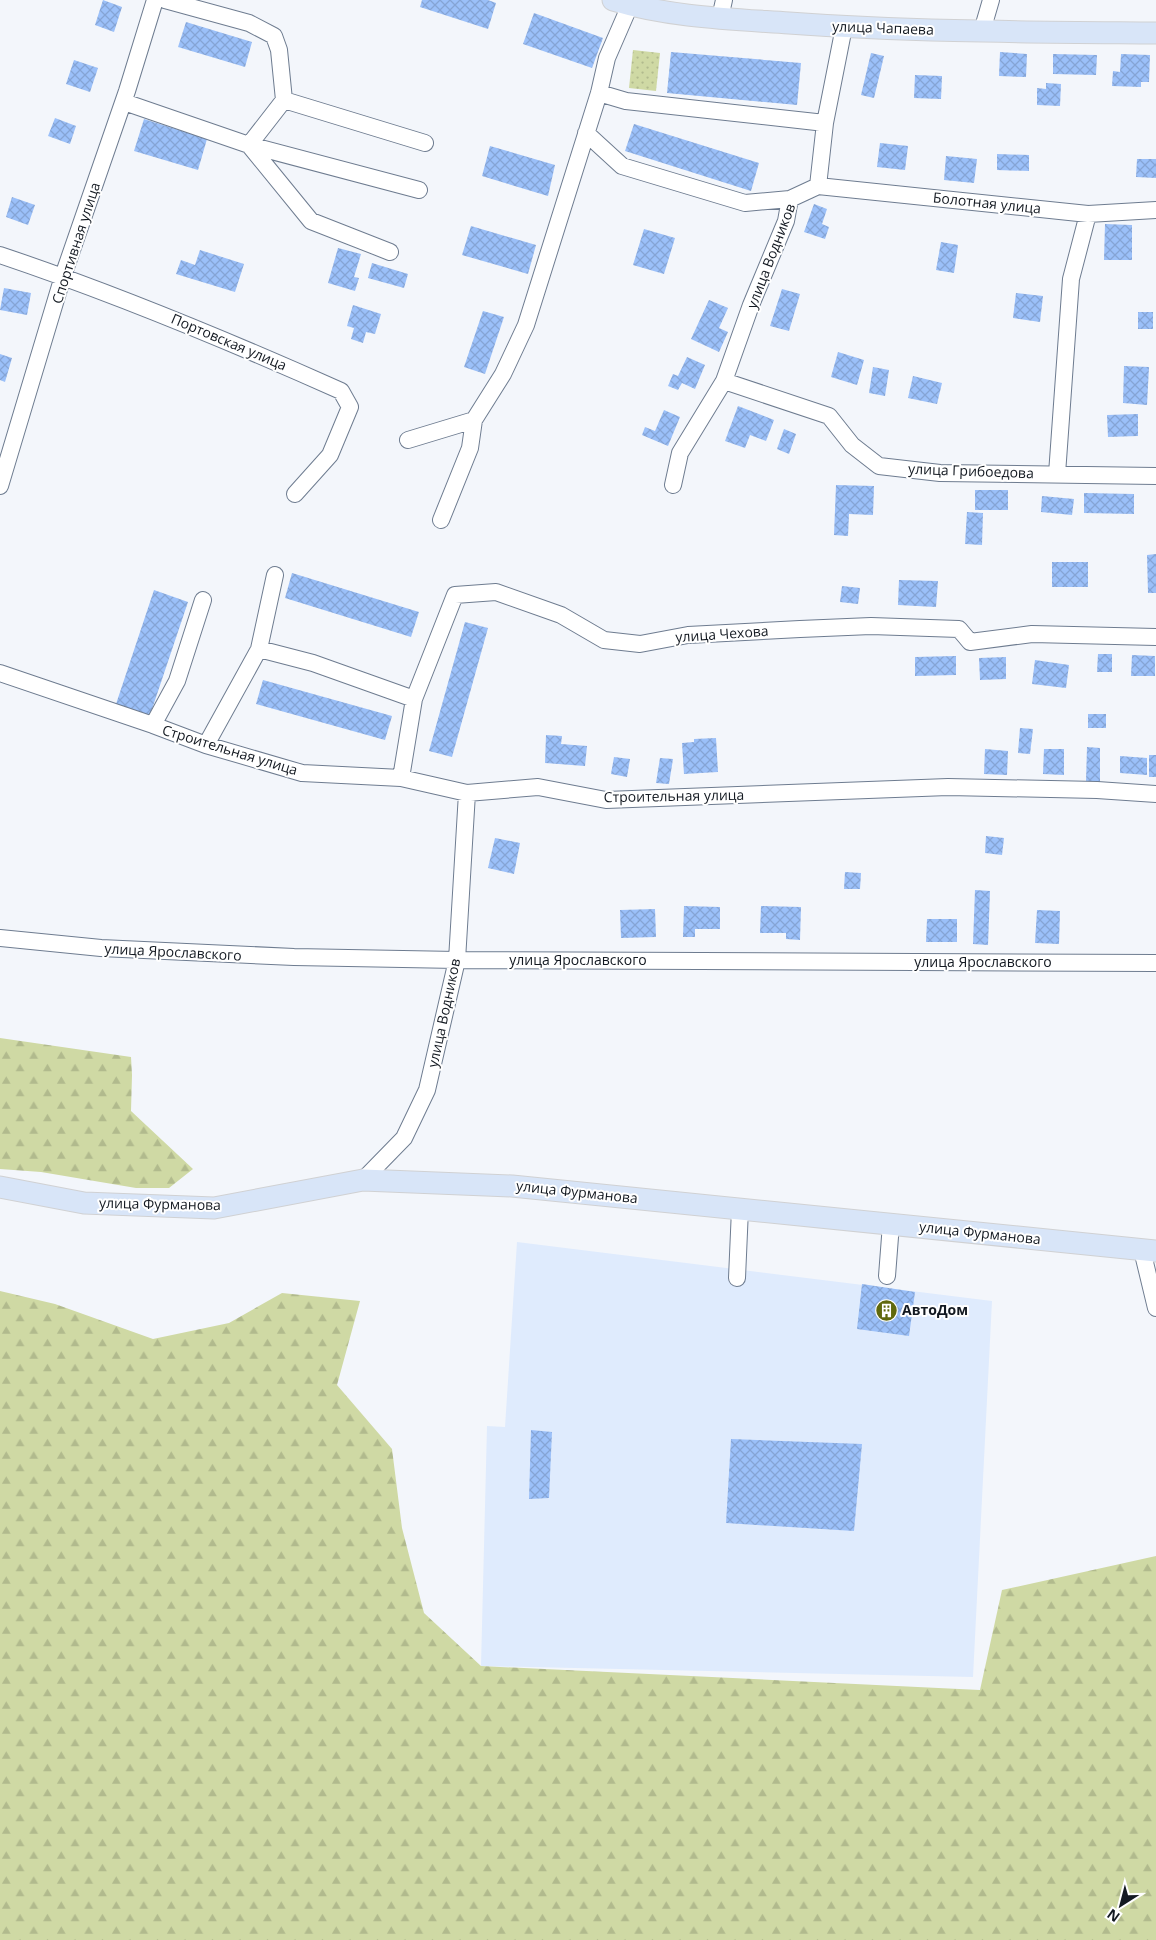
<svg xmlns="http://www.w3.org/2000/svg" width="1156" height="1940" viewBox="0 0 1156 1940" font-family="'Open Sans',sans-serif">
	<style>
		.built { fill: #dfebfd }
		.grass { fill: url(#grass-dots) }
		.forest { fill: url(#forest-firs) }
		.building { fill: url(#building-cross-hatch) }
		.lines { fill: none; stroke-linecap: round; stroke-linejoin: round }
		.minor-casing { stroke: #6e7c90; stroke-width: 18 }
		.major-casing { stroke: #d0d1d3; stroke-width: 23 }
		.minor { stroke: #fff; stroke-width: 16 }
		.major { stroke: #d8e5f8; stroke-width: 21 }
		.labels { text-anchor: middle; stroke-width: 4; stroke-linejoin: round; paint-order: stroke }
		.street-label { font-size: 14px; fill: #131921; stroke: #fff }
		.poi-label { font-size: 14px; font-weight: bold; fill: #131921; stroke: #fff; text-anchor: start }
	</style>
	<defs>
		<pattern id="grass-dots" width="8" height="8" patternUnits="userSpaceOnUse" patternTransform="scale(1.25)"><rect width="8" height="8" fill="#cfd9a4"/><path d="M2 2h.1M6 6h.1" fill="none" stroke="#b1ba8d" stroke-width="1.8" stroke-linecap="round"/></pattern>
		<pattern id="forest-firs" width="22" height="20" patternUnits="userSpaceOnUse" patternTransform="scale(1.25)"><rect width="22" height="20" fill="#cfd9a4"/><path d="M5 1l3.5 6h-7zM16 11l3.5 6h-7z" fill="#b1ba8d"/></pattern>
		<pattern id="building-cross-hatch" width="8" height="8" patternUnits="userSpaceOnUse" patternTransform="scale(1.25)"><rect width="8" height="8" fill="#9bc0f9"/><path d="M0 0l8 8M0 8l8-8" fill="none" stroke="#85a4d5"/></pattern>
	</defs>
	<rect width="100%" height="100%" fill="#f3f6fb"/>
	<path class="built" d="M517,1242l475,59 -19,376 -492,-11 6,-240 18,1z"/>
	<path class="grass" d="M633,50l27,3 -4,38 -27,-3z"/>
	<path class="forest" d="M0,1038l131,19 1,18 -1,36 62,58 -24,19h-33l-95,-16 -41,-3z
		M0,1291l55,13 98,35 76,-16 53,-30 78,8 -23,84 55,64 10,79 22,85 57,53 499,24 22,-100 154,-34v384h-1156z"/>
	<path class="building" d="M103,0l19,7 -8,25 -19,-7z
		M422,0h66l8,3 -8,26 -68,-22z
		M534,13l69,25 -11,30 -69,-24z
		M186,22l66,20 -7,25 -67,-20z
		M671,52l130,11 -4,42 -130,-12z
		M1000,52l27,2 -1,23 -27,-1z
		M871,53l13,3 -10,42 -13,-3z
		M1053,54l44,1 -1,20 -43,-1z
		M1121,54l29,1 -1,27h-8v5l-29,-1 1,-15 7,1z
		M74,60l24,8 -8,24 -24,-8z
		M915,75l27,1 -1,23 -27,-1z
		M1046,83l15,1 -1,22 -23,-1v-17l9,1z
		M55,118l21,8 -6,18 -22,-8z
		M144,119l63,20 -9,31 -64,-19z
		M634,124l125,39 -8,28 -126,-40z
		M880,143l28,3 -3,24 -28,-3z
		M490,146l65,19 -7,31 -66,-20z
		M997,154l32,1v16l-32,-1z
		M946,156l31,3 -3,24 -30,-3z
		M1137,159h19v19l-20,-1z
		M12,197l23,8 -7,20 -22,-8z
		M814,204l13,5 -5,15 7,3 -4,12 -21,-7z
		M1105,224l27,1v35h-28z
		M471,226l65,19 -8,29 -66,-19z
		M644,229l31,9 -11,36 -31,-9z
		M941,242l17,3 -4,28 -18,-3z
		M338,248l23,6 -7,23 5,1 -4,13 -27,-8z
		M200,250l44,14 -9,28 -59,-18 5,-14 14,5z
		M372,263l36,11 -4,14 -36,-10z
		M4,288l27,5 -4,22 -27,-5z
		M782,289l18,5 -11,37 -19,-5z
		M1016,293l27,3 -3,26 -27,-4z
		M709,300l19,8 -9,20 9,4 -9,20 -28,-13z
		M353,305l28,9 -6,20 -9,-2 -3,11 -12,-4 3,-11 -7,-2z
		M483,311l21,6 -19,57 -21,-7z
		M1138,312h15v17h-15z
		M838,352l26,8 -7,25 -26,-8z
		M0,354l12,4 -7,24 -5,-2z
		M687,357l18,8 -10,24 -13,-6 -4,7 -10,-4 5,-12 5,2z
		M1124,366l25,1 -2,38 -24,-2z
		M873,367l16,3 -4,26 -16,-3z
		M913,376l29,7 -5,21 -29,-6z
		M738,406l36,14 -8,21 -16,-6 -5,13 -20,-7z
		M664,410l16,7 -12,29 -26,-11 3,-8 10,4z
		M1138,414v22l-30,1 -1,-22z
		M784,429l12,5 -7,20 -12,-5z
		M836,485l38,1 -1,29 -24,-1 -1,22 -14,-1z
		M975,490h33v20h-33z
		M1084,493l50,1v20l-50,-1z
		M1042,496l32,3 -2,16 -31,-3z
		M967,512l16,1 -1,32 -17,-1z
		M1156,554v39h-8l-1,-38z
		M1052,562h36v25h-36z
		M292,573l127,39 -8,25 -126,-39z
		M899,580l39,1 -2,26 -38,-2z
		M842,586l18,2 -2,16 -18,-2z
		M154,590l34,12 -38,113 -34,-11z
		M465,622l23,6 -36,129 -23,-6z
		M1098,654h14v18h-15z
		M1132,655l23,1v20h-24z
		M956,656v19l-41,1v-19z
		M1006,657v22l-26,1 -1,-22z
		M1035,660l34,5 -3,23 -34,-4z
		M263,680l129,36 -7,24 -129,-36z
		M1088,714h18v14h-18z
		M1020,728l13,1 -3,25 -12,-1z
		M546,735l16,1 -1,8 26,2 -2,20 -40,-3z
		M716,738l2,34 -34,2 -2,-31 12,-1v-3z
		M1087,747l13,1v34h-14z
		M985,749l23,2 -1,24 -23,-1z
		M1044,749h20v26l-21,-1z
		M1149,755h7v22h-7z
		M1120,756l27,2v17l-27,-2z
		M614,757l16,2 -3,18 -16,-3z
		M660,758l13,1 -4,25 -13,-1z
		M986,836l18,2 -2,17 -17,-2z
		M495,838l25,5 -6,31 -26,-6z
		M845,872l16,1 -1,16h-16z
		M975,890l15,1 -2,54 -15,-1z
		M684,906l36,1v22h-25v8h-12z
		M761,906l40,1 -1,33 -14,-1v-6h-26z
		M655,909l1,28 -35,1 -1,-28z
		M1037,910l23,1 -1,33 -24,-1z
		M927,919h30v23h-31z
		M862,1284l53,8 -6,44 -52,-7z
		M531,1430l21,2 -3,66 -20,1z
		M731,1439l131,5 -8,87 -128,-8z"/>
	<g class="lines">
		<defs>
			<path id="minor" d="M165,0l84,23 25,13 5,14 5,50
				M720,18l4,-18
				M982,31l9,-31
				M599,93l27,8 199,22
				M124,102l125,43 62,76 79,31
				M586,133l36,33 123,37 45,-4
				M818,186l270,28 68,-4
				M419,190l-170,-45 35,-45 141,43
				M0,255c116,39 229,86 341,136l9,16 -20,48 -35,39
				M724,381l105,35 23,29 27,21 61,7 216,3
				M408,440l66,-20 29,-46 23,-49 73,-232 8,-35 23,-53
				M1057,474l14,-195 17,-65
				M673,485l7,-32 44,-72 27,-76 35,-84 4,-22 28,-13 7,-63 19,-96
				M0,486l63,-210 64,-185 28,-91
				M441,520l29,-72 4,-28
				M259,649l16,-74
				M0,673l153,52 53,20 96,28 99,5 66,15 71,-6 68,13 342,-13 149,3 59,4
				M153,725l24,-44 26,-81
				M206,745l53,-96 54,14 101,36
				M401,778l13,-79 41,-104 41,-3 65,23 43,25 36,4 48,-9 112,-6 71,-3 88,3 11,13 62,-8 124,3
				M0,938l101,10 193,9 163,3 699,3
				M363,1180l41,-42 23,-48 30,-130 10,-167
				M1142,1250l14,58
				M887,1276l4,-52
				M737,1278l3,-69"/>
			<path id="major" d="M613,0c55,17 118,19 176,23 122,9 245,9 367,10
				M0,1187l84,16 130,5 149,-28 149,6 644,65"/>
		</defs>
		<use href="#minor" class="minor-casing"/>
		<use href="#major" class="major-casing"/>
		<use href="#minor" class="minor"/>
		<use href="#major" class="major"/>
	</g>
	<defs>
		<symbol id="building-disc" viewBox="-11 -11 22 22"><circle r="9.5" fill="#60690d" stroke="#fff"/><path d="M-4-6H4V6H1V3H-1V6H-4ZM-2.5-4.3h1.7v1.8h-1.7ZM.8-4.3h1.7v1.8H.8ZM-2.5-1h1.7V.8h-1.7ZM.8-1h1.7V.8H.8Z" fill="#fff"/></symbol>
	</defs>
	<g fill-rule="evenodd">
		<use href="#building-disc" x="874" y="1298" width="25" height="25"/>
	</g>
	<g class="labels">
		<g class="street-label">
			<text transform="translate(883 28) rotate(2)" y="5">улица Чапаева</text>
			<text transform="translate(987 203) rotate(6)" y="5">Болотная улица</text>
			<text transform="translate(76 243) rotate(-72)" y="5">Спортивная улица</text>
			<text transform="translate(771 256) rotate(-69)" y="5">улица Водников</text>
			<text transform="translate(229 342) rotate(23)" y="5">Портовская улица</text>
			<text transform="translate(971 471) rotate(2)" y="5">улица Грибоедова</text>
			<text transform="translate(722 634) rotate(-4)" y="5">улица Чехова</text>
			<text transform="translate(230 750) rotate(17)" y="5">Строительная улица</text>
			<text transform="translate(674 796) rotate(-1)" y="5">Строительная улица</text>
			<text transform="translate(173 952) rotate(3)" y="5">улица Ярославского</text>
			<text x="578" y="965">улица Ярославского</text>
			<text x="983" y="967">улица Ярославского</text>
			<text transform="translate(444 1013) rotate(-78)" y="5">улица Водников</text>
			<text transform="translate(577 1192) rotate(6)" y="5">улица Фурманова</text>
			<text transform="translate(160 1204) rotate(1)" y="5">улица Фурманова</text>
			<text transform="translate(980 1233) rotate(6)" y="5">улица Фурманова</text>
		</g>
		<g class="poi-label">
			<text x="902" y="1315">АвтоДом</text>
		</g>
	</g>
	<g transform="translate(1121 1905) rotate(216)" stroke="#ffffff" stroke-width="4" paint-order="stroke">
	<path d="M0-4L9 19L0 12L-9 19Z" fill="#131921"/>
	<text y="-8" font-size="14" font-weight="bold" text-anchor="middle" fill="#131921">N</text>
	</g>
</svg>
